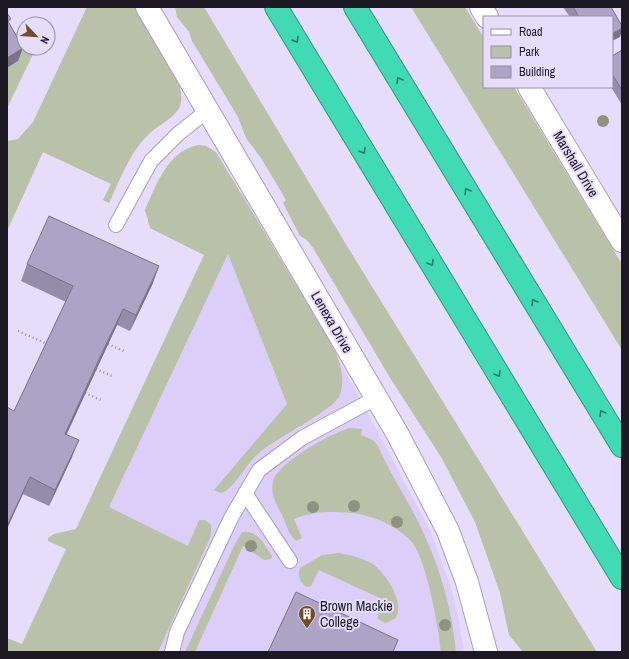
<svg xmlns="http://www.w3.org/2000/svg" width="629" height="659" viewBox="0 0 629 659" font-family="'Archivo Narrow',sans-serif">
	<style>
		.built { fill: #dbcff9 }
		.green { fill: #bac1a8 }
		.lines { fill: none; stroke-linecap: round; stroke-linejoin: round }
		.service-casing { stroke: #a89fc0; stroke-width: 16 }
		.minor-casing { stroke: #a89fc0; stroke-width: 24 }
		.tertiary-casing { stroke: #a89fc0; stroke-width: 24 }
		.motorway-casing { stroke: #339682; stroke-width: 24 }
		.path { stroke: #9690a6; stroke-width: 2.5; stroke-dasharray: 1 3; stroke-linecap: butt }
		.service { stroke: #fff; stroke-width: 14 }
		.minor { stroke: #fff; stroke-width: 22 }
		.tertiary { stroke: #fff; stroke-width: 22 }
		.motorway { stroke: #40dab4; stroke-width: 22 }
		.tree { fill: #8f9181 }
		.wall { fill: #958ca9 }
		.shaded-wall { fill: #797289 }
		.building { fill: #ada3c4; stroke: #797289 }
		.oneway { stroke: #2e7a6c }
		.labels { text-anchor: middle; stroke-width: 4; stroke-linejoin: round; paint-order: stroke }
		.street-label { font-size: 14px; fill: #1c1925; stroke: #e5ddf9 }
		.poi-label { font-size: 14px; fill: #1c1925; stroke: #e5ddf9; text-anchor: start }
	</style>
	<rect width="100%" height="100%" fill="#e5ddf9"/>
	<path class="built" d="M243,195l95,163 92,172 21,57 7,29 6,36h-433z"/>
	<path class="green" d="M87,7h49l44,79c1,9 3,17 -2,24 -8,11 -22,16 -31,26 -18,18 -27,44 -38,67l-6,-3 8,-16 -68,-32 -36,79v-90l11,-2 15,-17z
		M175,7h29l143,239 250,406h-74l-14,-17 -9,-42 -25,-71 -34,-65 -49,-76 -79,-133 -6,-8 -7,-4 -17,-33 3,-3 -25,-42 -15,-20 -8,-21 -46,-76 -3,-9 -12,-15z
		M411,7h54l19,31v49h30l108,177v86z
		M24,28v20h12l-29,60v-40l11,-7 -11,-23z
		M199,145l7,1 10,6 118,196c6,15 13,35 4,50 -7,13 -63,41 -78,54 -14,11 -20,28 -34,39l-5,2 -7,-3 73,-86 -59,-150 -119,253 79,39 11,-26h6l6,5v11l-53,116h-151v-14l15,6 44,-95 -18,-8v-3l6,-4 22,-5 128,-274 -54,-27 -5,-18c11,-25 23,-60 54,-65z
		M350,428l12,1 -1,6 12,5 5,6c13,30 32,57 45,86 18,38 29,79 33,120h-15c-2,-23 -15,-95 -30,-111 -15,-16 -39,-26 -60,-28 -19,-2 -38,-2 -57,6l8,19 -6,3c-6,-5 -10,-16 -13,-24 -6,-11 -13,-23 -10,-35 4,-19 58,-49 77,-54z
		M242,532c16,-2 22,12 30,24l-1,3 -7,1 -21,-14 -48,106h-10l49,-106z
		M339,553c11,2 25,5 35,12 13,10 32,39 21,54l-10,4 -7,-4v-4l6,-15 -65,-30 -8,16 -4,1c-7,-4 -10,-11 -7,-19l22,-13z"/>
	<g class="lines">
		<defs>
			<path id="service" d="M116,225l35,-64 27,-27 29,-23
				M245,493l45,68
				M172,652l5,-20 54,-114 28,-48 43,-32 74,-40"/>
			<path id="minor" d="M147,7l250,426 51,98 19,51 19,70"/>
			<path id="tertiary" d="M481,7l6,10
				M529,87l93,154"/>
			<path id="motorway" d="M276,7l346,571
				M355,7l267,439"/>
		</defs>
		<use href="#service" class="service-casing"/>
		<use href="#minor" class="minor-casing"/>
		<use href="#tertiary" class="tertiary-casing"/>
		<use href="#motorway" class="motorway-casing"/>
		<path class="path" d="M18,331l29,13
			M108,344l18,8
			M96,369l18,8
			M85,393l18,8"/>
		<use href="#service" class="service"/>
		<use href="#minor" class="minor"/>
		<use href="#tertiary" class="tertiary"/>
		<use href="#motorway" class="motorway"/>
	</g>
	<g class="tree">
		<circle cx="603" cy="121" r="6"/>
		<circle cx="354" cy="506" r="6"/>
		<circle cx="313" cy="507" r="6"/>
		<circle cx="397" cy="522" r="6"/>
		<circle cx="251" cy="546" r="6"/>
		<circle cx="445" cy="625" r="6"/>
	</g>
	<path class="wall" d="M563,7h48l9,30 -8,-20h-42z
		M622,50v55l-11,-18h1v-31z
		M27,264l126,19 -23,48 -13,-6 -51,109 6,23 -23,49 -26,-12 -9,-83 52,-109 -45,-21z"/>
	<path class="shaded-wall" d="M622,28v2l-2,7 -8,4v-7z
		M23,48l-5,13 -11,7v-10z
		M159,266l-6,17 -23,48 6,-16z
		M123,309l-6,16 -58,126 6,-17z
		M79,440l-7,17 -23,49 6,-16z
		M30,477l-7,17 -16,35v-3z"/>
	<path class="building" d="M573,7h38l11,19v2l-10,6v-17h-33z
		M7,13l4,6 -3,2 15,27 -16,10z
		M622,50v40l-10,-16v-18z
		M49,216l110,50 -23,49 -13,-6 -22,46 -36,79 14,6 -24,50 -25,-13 -23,49v-119l7,4 59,-125 -46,-22z
		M296,592l102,48 -5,12h-125z"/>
	<defs><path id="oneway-chevron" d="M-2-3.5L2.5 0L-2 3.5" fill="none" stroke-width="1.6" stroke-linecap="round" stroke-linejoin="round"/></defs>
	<g class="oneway">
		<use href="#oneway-chevron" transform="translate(296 40) rotate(59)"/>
		<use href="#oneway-chevron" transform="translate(399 80) rotate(-121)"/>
		<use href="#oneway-chevron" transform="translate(363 151) rotate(59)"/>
		<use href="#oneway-chevron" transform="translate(467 191) rotate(-121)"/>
		<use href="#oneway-chevron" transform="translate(431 263) rotate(59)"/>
		<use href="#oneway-chevron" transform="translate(534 302) rotate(-121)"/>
		<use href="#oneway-chevron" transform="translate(498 374) rotate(59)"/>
		<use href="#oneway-chevron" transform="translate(602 413) rotate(-121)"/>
	</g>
	<defs>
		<symbol id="building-pin" viewBox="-11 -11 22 30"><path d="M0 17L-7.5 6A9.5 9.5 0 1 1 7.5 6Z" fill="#724d29" stroke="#e5ddf9"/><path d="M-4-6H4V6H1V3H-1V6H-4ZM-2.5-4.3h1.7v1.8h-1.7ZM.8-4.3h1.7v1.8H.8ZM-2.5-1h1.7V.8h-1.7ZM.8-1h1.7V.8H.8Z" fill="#fff"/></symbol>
	</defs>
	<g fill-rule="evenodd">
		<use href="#building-pin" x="297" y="604" width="20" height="27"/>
	</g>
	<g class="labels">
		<g class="street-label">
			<text transform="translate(576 164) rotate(59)" y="5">Marshall Drive</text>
			<text transform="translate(332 322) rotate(60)" y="5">Lenexa Drive</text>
		</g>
		<g class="poi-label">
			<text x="320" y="611">Brown Mackie<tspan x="320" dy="16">College</tspan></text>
		</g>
	</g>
	<rect width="629" height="659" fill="none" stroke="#1c1925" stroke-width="16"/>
	<rect x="483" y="16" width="130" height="72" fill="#e5ddf9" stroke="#958fa4"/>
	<rect x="491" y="29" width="20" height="6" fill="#ffffff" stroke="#958fa4"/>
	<text x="519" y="36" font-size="12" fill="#1c1925">Road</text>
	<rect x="491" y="46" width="20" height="12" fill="#bac1a8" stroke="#958fa4"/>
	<text x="519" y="56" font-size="12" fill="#1c1925">Park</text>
	<rect x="491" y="66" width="20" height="12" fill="#ada3c4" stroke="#958fa4"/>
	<text x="519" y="76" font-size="12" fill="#1c1925">Building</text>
	<g transform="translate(36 36) rotate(115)"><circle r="19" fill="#e5ddf9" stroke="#958fa4"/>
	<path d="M0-3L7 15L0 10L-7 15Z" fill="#724d29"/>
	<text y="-6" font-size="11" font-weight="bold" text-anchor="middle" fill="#1c1925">N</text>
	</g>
</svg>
